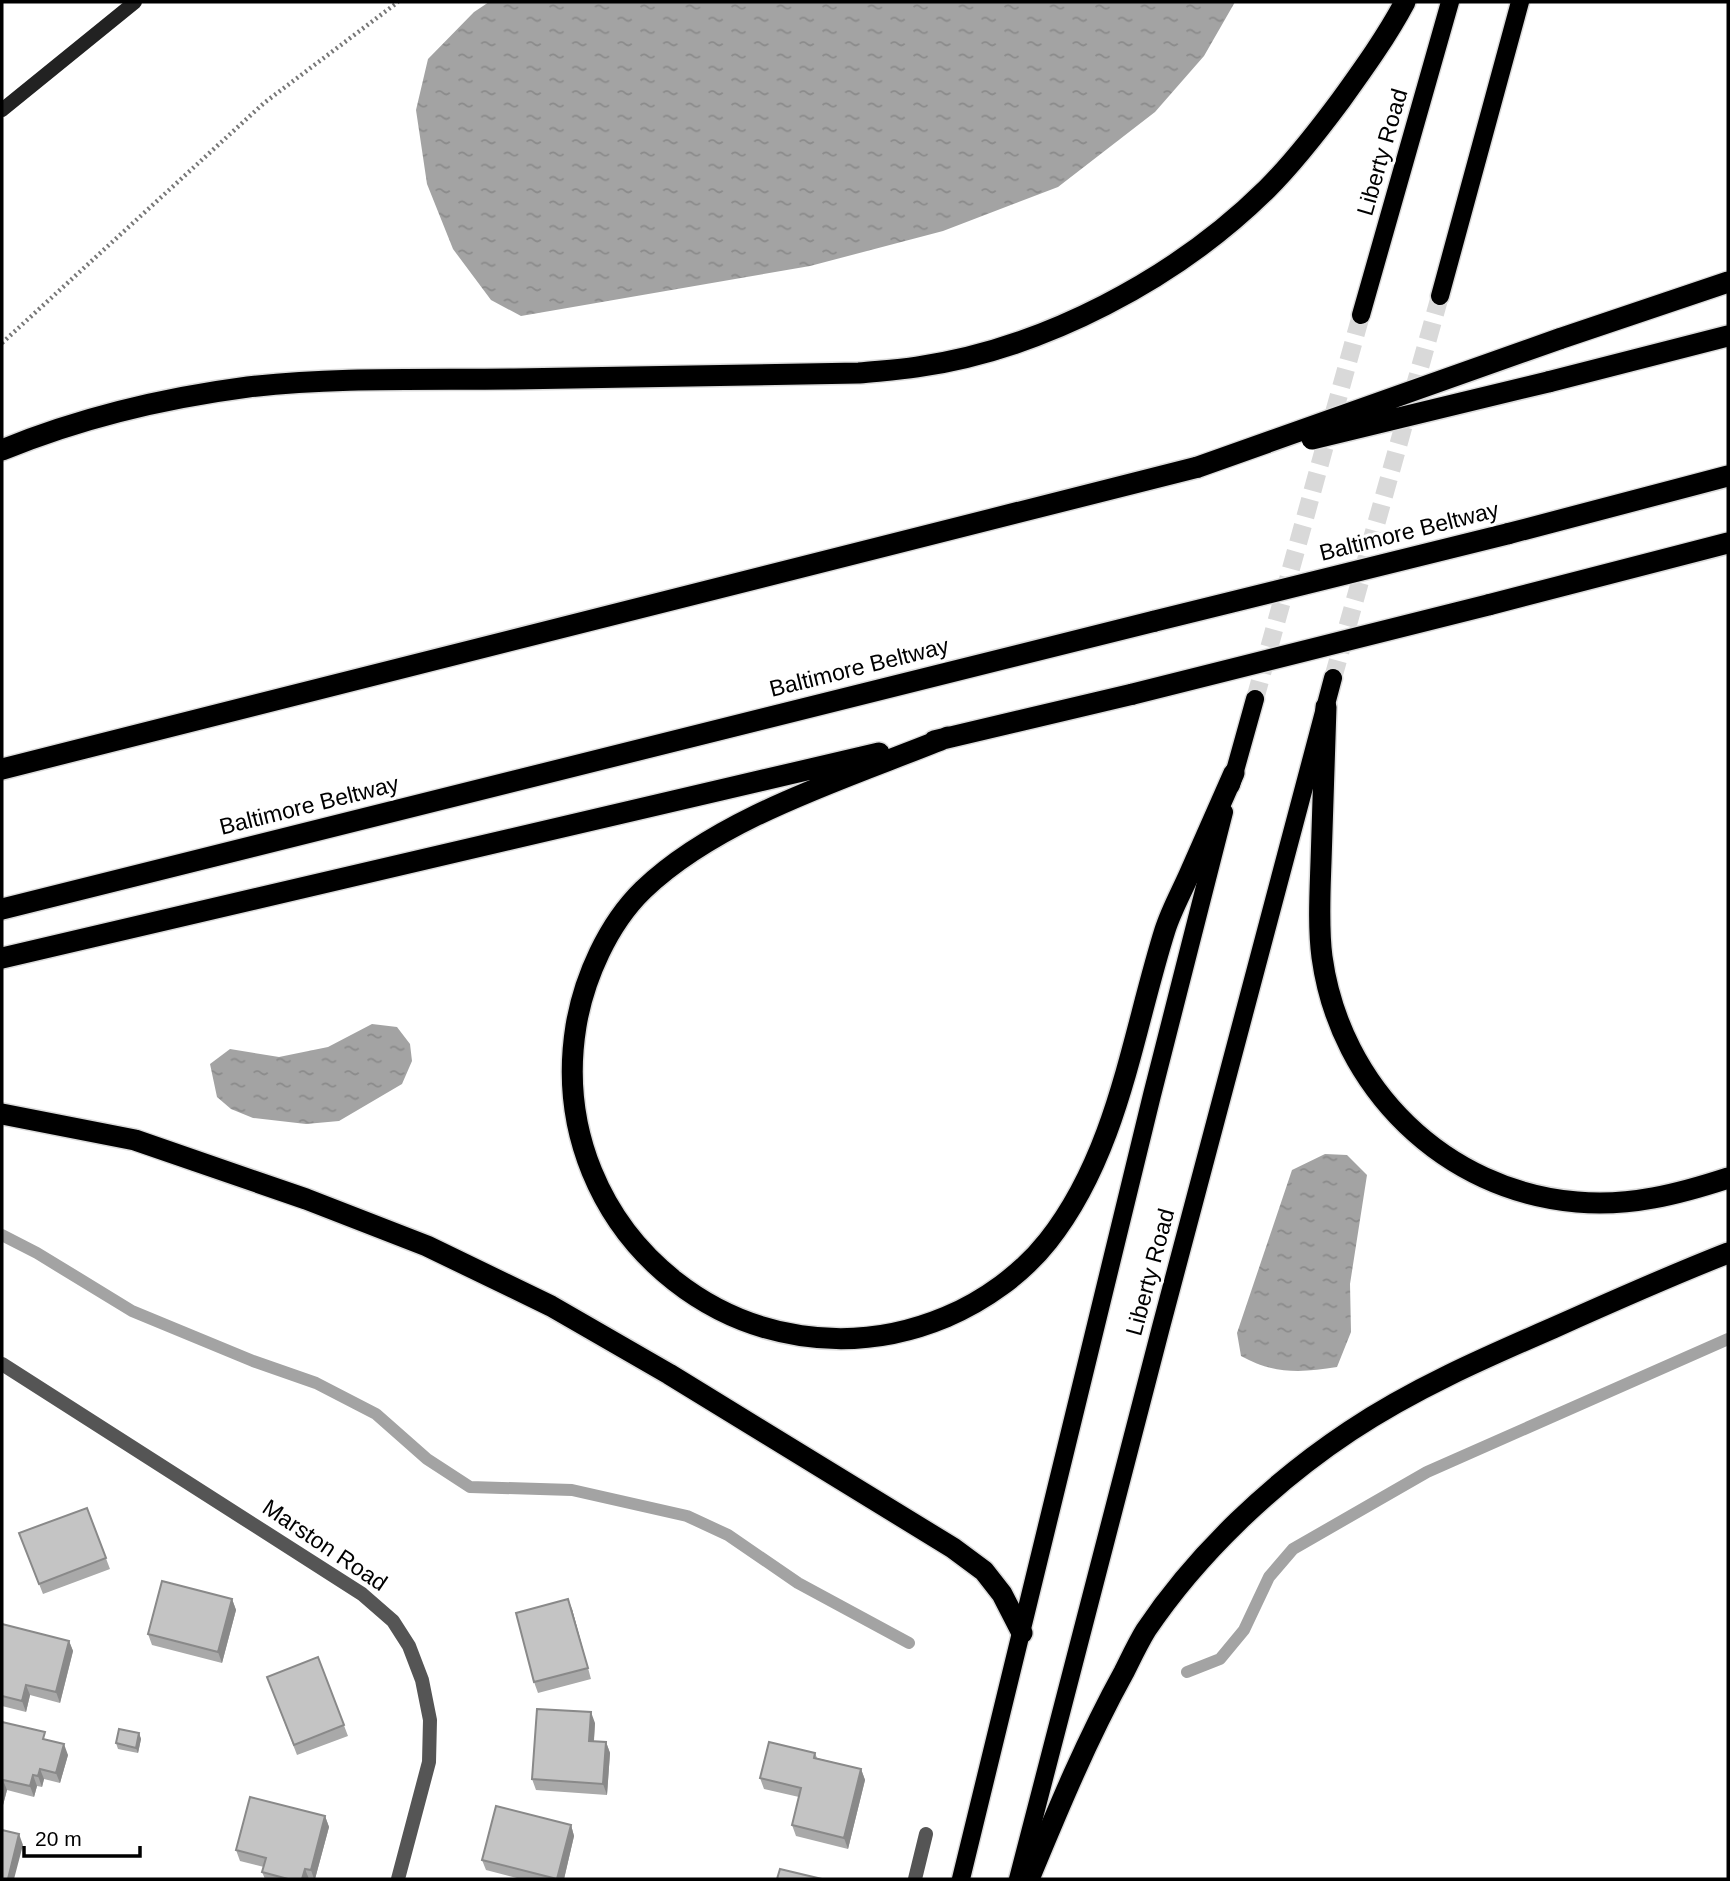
<svg xmlns="http://www.w3.org/2000/svg" width="1730" height="1881" viewBox="0 0 1730 1881" font-family="Arial,sans-serif">
	<style>
		.water { fill: url(#water-ripples) }
		.lines { fill: none; stroke-linecap: round; stroke-linejoin: round }
		.stream { stroke: #a3a3a3; stroke-width: 12 }
		.primary-tunnel { stroke: #d9d9d9; stroke-width: 18; stroke-dasharray: 18 9; stroke-linecap: butt }
		.primary-casing { stroke: #dbdbdb; stroke-width: 21 }
		.highway-casing { stroke: #dbdbdb; stroke-width: 24 }
		.path { stroke: #777; stroke-width: 4.5; stroke-dasharray: 2 3.5; stroke-linecap: butt }
		.lane { stroke: #555; stroke-width: 14 }
		.street { stroke: #555; stroke-width: 14 }
		.secondary { stroke: #222; stroke-width: 14 }
		.primary { stroke: #000; stroke-width: 18 }
		.highway { stroke: #000; stroke-width: 21 }
		.highway-bridge-casing { stroke: #dbdbdb; stroke-width: 24; stroke-linecap: butt }
		.highway-bridge { stroke: #000; stroke-width: 21 }
		.wall { fill: #a9a9a9 }
		.shaded-wall { fill: #898989 }
		.building { fill: #c4c4c4; stroke: #898989; stroke-width: 2 }
		.labels { text-anchor: middle; stroke-width: 6; stroke-linejoin: round; paint-order: stroke }
		.street-label { font-size: 23px; fill: #000; stroke: #fff }
	</style>
	<defs>
		<pattern id="water-ripples" width="26" height="14" patternUnits="userSpaceOnUse" patternTransform="scale(1.75)"><rect width="26" height="14" fill="#a3a3a3"/><path d="M2 4q2-2 4 0t4 0M15 11q2-2 4 0t4 0" fill="none" stroke="#8b8b8b"/></pattern>
	</defs>
	<rect width="100%" height="100%" fill="#fff"/>
	<path class="water" d="M489,2h746l-31,54 -49,56 -97,75 -115,44 -133,35 -289,50 -30,-16 -38,-51 -26,-65 -11,-74 12,-51 46,-47z
		M372,1024l25,3 13,17 2,17 -10,23 -63,37 -33,3 -53,-6 -22,-9 -14,-12 -7,-33 20,-15 49,8 49,-10z
		M1325,1154l22,1 20,20 -17,109 1,48 -14,35c-36,6 -64,7 -96,-11l-4,-23 55,-163z"/>
	<g class="lines">
		<path class="stream" d="M2,1235l35,18 95,58 121,50 63,22 60,31 51,45 43,28 102,3 115,26 41,19 70,48 111,60
			M1187,1672l33,-13 24,-29 25,-53 24,-28 134,-77 301,-133"/>
		<path class="primary-tunnel" d="M1333,678l107,-382
			M1255,699l106,-384"/>
		<defs>
			<path id="primary" d="M1440,296l80,-294
				M1361,315l89,-313
				M1231,785l24,-86
				M961,1879l191,-784 72,-283
				M1018,1879l143,-552 172,-649"/>
			<path id="highway" d="M1559,339l169,-57
				M1548,382l180,-46
				M2,450c78,-32 162,-52 246,-63 88,-10 177,-7 266,-8 115,-2 230,-4 345,-6 19,-2 39,-3 58,-6 126,-18 259,-88 350,-178 27,-27 51,-58 74,-89 23,-32 46,-64 64,-98
				M1507,534l221,-58
				M1488,605l240,-62
				M1326,707c-2,52 -3,103 -5,155 -1,30 -3,65 1,95 18,131 123,234 255,245 52,5 102,-8 151,-24
				M948,737c-98,40 -228,79 -305,153 -35,34 -59,88 -67,136 -34,210 174,373 370,291 38,-16 76,-43 102,-76 70,-89 84,-206 117,-311 6,-19 16,-37 24,-55 15,-34 30,-68 45,-102
				M934,741l199,-47
				M2,769l1196,-302
				M2,909l1153,-288
				M2,958l877,-205
				M2,1114l133,26 171,59 121,47 124,60 118,68 284,174 31,23 18,23 20,39
				M1029,1879c29,-70 58,-140 95,-207 7,-14 14,-29 22,-42 51,-76 127,-148 204,-199 63,-42 134,-73 203,-103 58,-26 116,-52 175,-75"/>
		</defs>
		<use href="#primary" class="primary-casing"/>
		<use href="#highway" class="highway-casing"/>
		<path class="path" d="M2,343l262,-240 134,-101"/>
		<path class="lane" d="M915,1879l11,-45"/>
		<path class="street" d="M2,1364l360,230 31,27 16,25 13,34 8,40 -1,42 -31,117"/>
		<path class="secondary" d="M2,110l133,-108"/>
		<use href="#primary" class="primary"/>
		<use href="#highway" class="highway"/>
		<defs>
			<path id="highway-bridge" d="M1312,439l236,-57
				M1198,467l361,-128
				M1155,621l352,-87
				M1133,694l355,-89"/>
		</defs>
		<use href="#highway-bridge" class="highway-bridge-casing"/>
		<use href="#highway-bridge" class="highway-bridge"/>
	</g>
	<path class="wall" d="M87,1508l23,61 -67,25 -24,-61z
		M232,1599l4,11 -14,53 -70,-18 -4,-11z
		M572,1609l19,70 -53,14 -4,-11z
		M2,1624l67,17 4,10 -13,52 -30,-8 -4,17 -24,-6z
		M318,1657l30,79 -51,19 -30,-78z
		M2,1722l46,19 20,14 -8,28 -16,-4 -2,8 -5,-1 -3,11 -27,-7 -4,15h-1z
		M595,1723l-1,18 12,1 4,11 -3,42 -71,-5 -4,-11z
		M139,1733l2,6 -3,14 -20,-4 -2,-6z
		M815,1753l2,5 44,11 4,11 -17,69 -52,-13 -4,-11 7,-28 -35,-8 -4,-11z
		M325,1816l4,11 -14,52h-50l-3,-7 2,-5 -24,-6 -4,-11z
		M571,1825l3,11 -10,43h-43l-35,-9 -4,-10z"/>
	<path class="shaded-wall" d="M232,1599l4,11 -14,53 -4,-11z
		M568,1599l4,10 19,70 -3,-11z
		M69,1641l4,10 -13,52 -4,-11z
		M26,1685l4,10 -4,17 -4,-11z
		M591,1712l4,11 -2,29 -4,-11z
		M139,1733l2,6 -3,14 -2,-5z
		M606,1742l4,11 -3,42 -4,-11z
		M64,1744l4,11 -8,28 -4,-10z
		M40,1769l4,10 -2,8 -4,-11z
		M861,1769l4,11 -17,69 -4,-11z
		M33,1775l4,11 -3,11 -4,-11z
		M3,1780l4,10 -4,15 -1,-2z
		M325,1816l4,11 -14,52h-1l-3,-9z
		M571,1825l3,11 -10,43h-7z
		M19,1834l4,11 -9,34h-6z
		M305,1869l4,10h-7z"/>
	<path class="building" d="M87,1508l19,50 -67,26 -20,-51z
		M162,1581l70,18 -14,53 -70,-18z
		M568,1599l20,69 -54,14 -18,-69z
		M2,1624l67,17 -13,51 -30,-7 -4,16 -20,-5z
		M318,1657l26,68 -50,20 -27,-68z
		M537,1709l54,3 -2,29 17,1 -3,42 -71,-5z
		M2,1722l43,10 -2,7 21,5 -8,29 -16,-4 -2,7 -5,-1 -3,11 -27,-6 -1,3z
		M119,1729l20,4 -3,15 -20,-5z
		M769,1742l46,11 -1,5 47,11 -17,69 -52,-13 9,-37 -41,-10z
		M250,1797l75,19 -14,54 -6,-1 -3,10h-14l-26,-7 4,-14 -30,-8z
		M496,1806l75,19 -14,54 -75,-19z
		M2,1830l17,4 -11,45h-6z
		M780,1869l42,10h-45z"/>
	<g class="labels">
		<g class="street-label">
			<text transform="translate(1382 152) rotate(-74)" y="8">Liberty Road</text>
			<text transform="translate(1409 531) rotate(-14)" y="8">Baltimore Beltway</text>
			<text transform="translate(859 667) rotate(-14)" y="8">Baltimore Beltway</text>
			<text transform="translate(309 805) rotate(-14)" y="8">Baltimore Beltway</text>
			<text transform="translate(1150 1272) rotate(-75)" y="8">Liberty Road</text>
			<text transform="translate(325 1545) rotate(34)" y="8">Marston Road</text>
		</g>
	</g>
	<rect width="1730" height="1881" fill="none" stroke="#000000" stroke-width="7"/>
	<path d="M24 1846v10h116v-10" fill="none" stroke="#000000" stroke-width="3.5"/>
	<text x="35" y="1846" font-size="21" fill="#000000" stroke="#ffffff" stroke-width="5" paint-order="stroke">20 m</text>
</svg>
